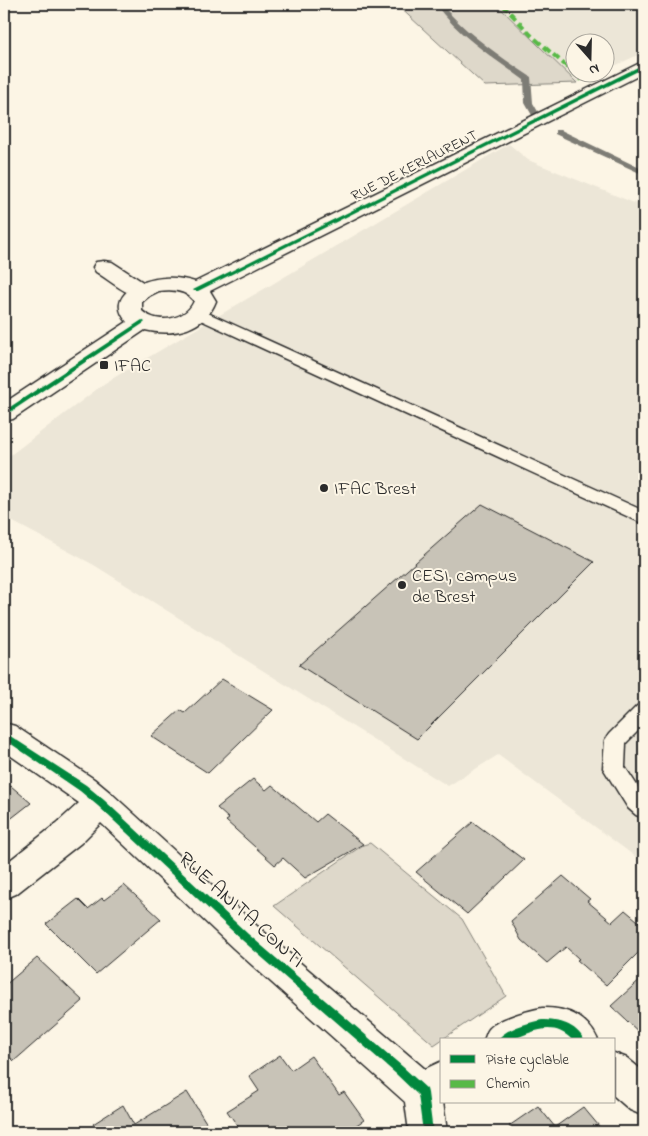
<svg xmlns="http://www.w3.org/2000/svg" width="648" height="1136" viewBox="0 0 648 1136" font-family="'Indie Flower',sans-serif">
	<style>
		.built { fill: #ece6d7 }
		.green { fill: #ded8ca; stroke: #84827a }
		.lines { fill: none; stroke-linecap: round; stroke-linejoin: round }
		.stream { fill: #7d7b74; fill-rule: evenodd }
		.building { fill: #c8c3b7; stroke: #2b2b2b }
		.lane-casing { stroke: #2b2b2b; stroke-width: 3 }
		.street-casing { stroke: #2b2b2b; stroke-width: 3 }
		.secondary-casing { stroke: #2b2b2b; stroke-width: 3 }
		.lane { fill: #fcf5e5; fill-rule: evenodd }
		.street { fill: #fcf5e5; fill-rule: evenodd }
		.secondary { fill: #fcf5e5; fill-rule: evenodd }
		.quiet { stroke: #58b947; stroke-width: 4; stroke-dasharray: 8 4; stroke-linecap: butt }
		.cycleway-casing { stroke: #fcf5e5; stroke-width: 3 }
		.cycleway { fill: #00873e; fill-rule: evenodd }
		.poi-dot { fill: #2b2b2b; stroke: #fcf5e5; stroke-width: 2 }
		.labels { text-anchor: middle; stroke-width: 4; stroke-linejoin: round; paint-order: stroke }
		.far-street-label { font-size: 15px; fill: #2b2b2b; stroke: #fcf5e5 }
		.poi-label { font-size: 18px; fill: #2b2b2b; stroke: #fcf5e5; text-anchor: start }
		.near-street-label { font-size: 21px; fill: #2b2b2b; stroke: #fcf5e5 }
	</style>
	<rect width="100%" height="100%" fill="#fcf5e5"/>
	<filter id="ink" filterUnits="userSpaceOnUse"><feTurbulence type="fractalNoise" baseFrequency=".02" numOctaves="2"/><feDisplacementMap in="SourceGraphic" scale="10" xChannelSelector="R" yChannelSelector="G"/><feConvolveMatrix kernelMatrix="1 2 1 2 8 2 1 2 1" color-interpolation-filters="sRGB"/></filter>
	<g filter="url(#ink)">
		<path class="built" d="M496,4h148v48l-38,18v-28h-30v30l24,1 -23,10z
			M509,144l19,16 116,47v656l-146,-108 -50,31 -354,-221 -90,-48v-57l101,-77z"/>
		<path class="green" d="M396,4h100l81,79 -92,3z
			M370,843l92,76 44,77 -72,49 -160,-139 89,-61z"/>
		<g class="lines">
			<path class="stream" d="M435,4h6c26,30 57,51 90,73l2,26 7,12 -1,2h-6l-8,-14 -1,-23c-32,-23 -65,-44 -89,-76z
				M555,130h6l83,40v5l-89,-41z"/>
		</g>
		<path class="building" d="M482,504l112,58 -177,177 -118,-74z
			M222,679l51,31 -65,63 -57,-37 29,-26 5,3z
			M253,779l13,11 6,-5 44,37 9,-8 38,30 -58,34 -22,-20 -8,7 -49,-44 3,-2 -12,-11z
			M4,784l4,4 3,-2 20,17 -27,21z
			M473,822l51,38 -57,54 -51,-42z
			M563,876l27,23 -3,2 25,21 13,-12 19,16v21l-38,38 -29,-25 2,-1 -13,-12 -19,16 -26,-23 -10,-19z
			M124,885l37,34 -65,55 -50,-50 32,-25 10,10 14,-11 2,2z
			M37,958l46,43 -69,60 -10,-10v-65z
			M644,976v61l-33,-31z
			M280,1055l11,15 20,-14 28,39 5,-3 20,28 -18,12h-104l-15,-21 32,-20 -10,-15z
			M187,1092l25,40h-114l-5,-8 30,-19 11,20z
			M538,1106l17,21 28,-20 21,25h-90l-5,-6z"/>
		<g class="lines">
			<defs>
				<path id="lane" d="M199,309l445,202v13l-450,-207 -3,-3 3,-3z
					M644,704v21l-18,18 -1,24 19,29v22l-8,-3 -8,-7 -25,-40 2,-28 4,-6 28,-28z"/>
				<path id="street" d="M104,261l8,1 37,24 3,5 -3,5c-19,4 -38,-15 -53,-24l-3,-5 3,-5z
					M4,723l11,3 79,53 18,15 145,132 168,143 17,-8v41h1l4,30h-38l-4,-30 -172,-154 -132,-125 -20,20 -65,51 -12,5v-34l53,-42 22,-20 -75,-52z
					M542,1008c25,-1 46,9 56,32h-114c2,-4 3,-9 5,-11 8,-10 41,-19 53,-21z
					M614,1053l13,5 17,14v44l-14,-6 -16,-14z"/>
				<path id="secondary" d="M644,61v12l-434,218 6,10c-11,29 -43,36 -71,29l-132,89 -9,2v-18l123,-81c-23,-26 14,-43 37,-44 11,-1 21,1 31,4zM159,291c13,-2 27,-1 35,10 -8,19 -36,24 -52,10v-9l7,-6z"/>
			</defs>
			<use href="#lane" class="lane-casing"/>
			<use href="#street" class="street-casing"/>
			<use href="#secondary" class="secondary-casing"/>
			<use href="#lane" class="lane"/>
			<use href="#street" class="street"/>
			<use href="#secondary" class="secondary"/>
			<path class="quiet" d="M502,4l29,31 51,45"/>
			<defs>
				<path id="cycleway" d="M642,65h2v3l-446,223h-4l-1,-1z
					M142,320l3,2 -1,1 -138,92 -2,1v-5z
					M4,732l82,53 18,15 144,134 155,133 24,22 1,4 5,39h-10l-5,-37 -23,-22 -153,-133 -144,-134 -18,-15 -76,-52z
					M542,1020c17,0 34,4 42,20h-12c-18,-19 -38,-9 -58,-1 -4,2 -11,1 -16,1 6,-11 32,-18 44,-20z"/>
			</defs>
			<use href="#cycleway" class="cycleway-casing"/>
			<use href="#cycleway" class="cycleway"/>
		</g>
	</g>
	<g class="poi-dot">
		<rect x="99" y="360" width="10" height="10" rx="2.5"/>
		<circle cx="324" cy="488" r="5"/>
		<circle cx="402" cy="585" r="5"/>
	</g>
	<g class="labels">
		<g class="far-street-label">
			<text transform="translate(414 165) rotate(-27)" y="5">RUE DE KERLAURENT</text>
		</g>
		<g class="poi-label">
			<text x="114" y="371">IFAC</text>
			<text x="334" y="494">IFAC Brest</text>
			<text x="412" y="581">CESI, campus<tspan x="412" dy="21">de Brest</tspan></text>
		</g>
		<g class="near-street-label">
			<text transform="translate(242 909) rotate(42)" y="7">RUE ANITA CONTI</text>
		</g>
	</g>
	<rect width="648" height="1136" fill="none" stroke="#fcf5e5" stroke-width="20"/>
	<rect x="10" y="10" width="628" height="1116" fill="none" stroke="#2b2b2b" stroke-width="2" filter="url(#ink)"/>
	<rect x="440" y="1038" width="175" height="65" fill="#fcf5e5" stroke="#a8a49b"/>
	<rect x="450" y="1055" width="25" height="8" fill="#00873e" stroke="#a8a49b"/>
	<text x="486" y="1064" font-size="15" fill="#2b2b2b">Piste cyclable</text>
	<rect x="450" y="1080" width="25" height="8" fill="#58b947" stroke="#a8a49b"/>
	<text x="486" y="1088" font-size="15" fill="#2b2b2b">Chemin</text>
	<g transform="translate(590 58) rotate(160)"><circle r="24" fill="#fcf5e5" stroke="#a8a49b"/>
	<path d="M0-4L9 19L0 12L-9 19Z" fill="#2b2b2b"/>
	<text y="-8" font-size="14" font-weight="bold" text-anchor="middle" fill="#2b2b2b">N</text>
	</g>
</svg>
